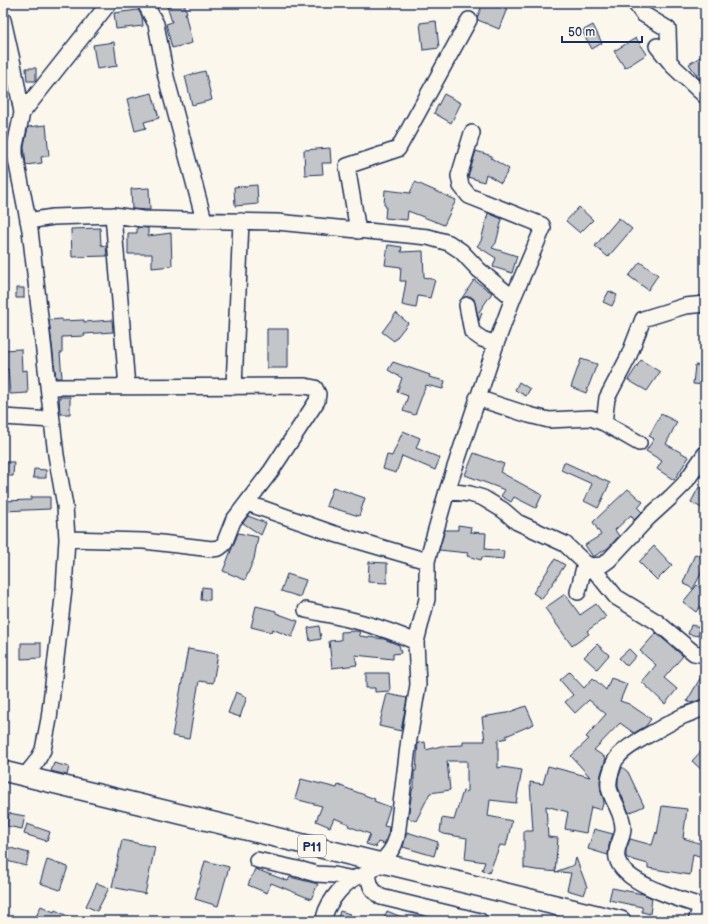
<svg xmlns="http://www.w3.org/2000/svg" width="708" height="924" viewBox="0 0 708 924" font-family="'Balsamiq Sans',sans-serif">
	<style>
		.building { fill: #c3c5c9; stroke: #1b2f5e }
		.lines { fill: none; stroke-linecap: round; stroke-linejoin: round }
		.minor-casing { stroke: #1b2f5e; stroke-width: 18 }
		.major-casing { stroke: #1b2f5e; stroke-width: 22 }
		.minor { stroke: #fbf7ec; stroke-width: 15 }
		.major { stroke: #fbf7ec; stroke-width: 19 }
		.labels { text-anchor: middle; stroke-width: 3; stroke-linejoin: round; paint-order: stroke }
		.shield { fill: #fbf7ec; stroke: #5e6b89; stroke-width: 1 }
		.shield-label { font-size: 13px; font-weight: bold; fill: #1b2f5e }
	</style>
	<rect width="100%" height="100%" fill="#fbf7ec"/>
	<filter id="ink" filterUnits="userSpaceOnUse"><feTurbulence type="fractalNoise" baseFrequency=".025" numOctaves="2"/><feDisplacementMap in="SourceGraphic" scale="8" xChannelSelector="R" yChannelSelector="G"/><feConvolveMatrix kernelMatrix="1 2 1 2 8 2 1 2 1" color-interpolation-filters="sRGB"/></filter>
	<g filter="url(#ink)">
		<path class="building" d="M166,3h18l3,10h-2l7,30 -20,5 -6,-24 6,-2z
			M483,3h26l-10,26 -21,-9 -1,-2z
			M138,10l4,6 1,10 -27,3 -2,-16z
			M436,21l3,27 -16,2 -3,-27z
			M593,25l9,18 -10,6 -10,-18z
			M636,38l11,16 -22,14 -11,-17z
			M114,42l3,24 -20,3 -4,-24z
			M705,54v30l-7,-7 -9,-13z
			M26,68h10v13h-9z
			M205,71l7,29 -20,5 -7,-29z
			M152,93l7,25 -15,4 2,6 -11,3 -8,-32z
			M444,94l17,9 -10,20 -17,-10z
			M46,125l3,31 -8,1 1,6 -16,2 -2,-18 4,-20z
			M330,148l1,15h-9l1,11 -18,1 -1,-25z
			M476,151l16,5 -1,2 18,11 -8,14 -15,-9 -2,8 -16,-5z
			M415,182l41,18 -12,25 -36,-14 -1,9 -22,-2 1,-12 -2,-1 1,-15 25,3z
			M257,185l1,19 -23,2 -1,-19z
			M149,188l1,22 -18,-1 -1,-20z
			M579,207l14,13 -13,13 -14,-12z
			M488,213l14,6 -6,24 -4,5 25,8 -5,17 -19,-6 3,-9 -19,-12 4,-5z
			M619,218l13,11 -24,28 -13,-11z
			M137,227l11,1v8l23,-3 1,33 -20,2v-14h-24v-21h9z
			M100,228l1,17 5,1 1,10 -35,1 -1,-28z
			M388,245l14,2 -1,5 22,-1 1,26 11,3 -5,18 -12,-2 -2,12 -14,-3 4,-24h-6l1,-14 -16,-2z
			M640,262l18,13 -10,15 -19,-14z
			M474,280l18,13 -13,19 3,1 -3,8 -5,-22 -4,-3 -8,2z
			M16,288h8v10h-8z
			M609,291l8,4 -5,11 -9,-4z
			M396,313l12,10 -14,18 -12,-9z
			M62,319v2l22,-1v2l28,-2 1,12 -29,2 1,2 -23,1v16h-2l2,25h-6l-7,-58z
			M267,329h21v39h-21z
			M21,349l1,22 5,-1 1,23 -18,1 -2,-25h-5v-19z
			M581,359l16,5 -11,29 -15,-6z
			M641,360l19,12 -13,19 -19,-11z
			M393,362l37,13 -1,2 16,4 -2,8 -17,-4 -11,30 -12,-4 5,-15 -11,-4 5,-14 -14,-8z
			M695,365l10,1v19l-12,-1z
			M519,382l11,7 -4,7 -11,-6z
			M59,397h11v17h-10z
			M661,414l16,8 -11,22 23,13 -15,23 -17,-11 5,-8 -16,-10 8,-12 -5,-3z
			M403,431l17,7 -4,10 24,10 -5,12 -33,-14 -6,17 -13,-4 4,-14 5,1z
			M474,453l30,11 -4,8 42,23 -6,13 -22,-11 -3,5 -10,-6 4,-6 -40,-15z
			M3,462h11l-1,14h-10z
			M564,462l46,21 -12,25 -14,-7 8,-17 -31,-14z
			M34,469l12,1v8h-13z
			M333,487l32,11 -6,18 -33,-10z
			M699,487l6,3v20l-14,-8z
			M628,489l15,13 -5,6 4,4 -8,8 -3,-5 -16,15 4,6 -11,12 -15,9 -8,-12 16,-10 -8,-13z
			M31,497h19v12l-47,2v-10l28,-1z
			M248,516l18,7 -5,12 -18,-12z
			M458,525l13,2 -1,5 16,1 -1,16 19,2 -1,8 -21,-2 -1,3 -14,-4 1,-3 -29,-3 6,-20h13z
			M238,533l20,4 -4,22 -9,21 -22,-9z
			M654,546l18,19 -15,15 -18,-18z
			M695,554l10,4v8l-12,23 -10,-6z
			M555,559l10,6 -23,34 -9,-6z
			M369,562l18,1v20l-19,-1z
			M287,574l19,6 -6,17 -19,-6z
			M697,585l8,7v9l-9,11 -13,-10z
			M202,587l8,1v12h-9z
			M565,594l15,21 16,-11 10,13 -19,14 2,3 -17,12 -27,-38z
			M256,606l20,5v2l22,8 -6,16 -20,-8 -1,3 -20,-5z
			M691,625l9,2 -2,9 -10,-2z
			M319,626l2,13 -11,2 -2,-13z
			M356,631h3l1,5 24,3 15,6 2,8 -8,1v5l-38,-4 2,10 -25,3 -3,-27 12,-1v-8z
			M656,633l27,23 -19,22 13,11 -12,15 -23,-22 14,-17 -16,-14z
			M21,643h20v15l-20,1z
			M597,644l12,11 -12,14 -13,-12z
			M188,649l30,5 -5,29 -14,-2 -10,58 -17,-3z
			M629,649l7,7 -9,10 -8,-8z
			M705,670v28l-14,5 -4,-2z
			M569,672l15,16 9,-10 13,12 5,-12 16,6 -7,17 9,3 22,15 -5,7 -12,7 -14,-10 -26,27 12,8 -5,16 -1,8 1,10 3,9 -3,9 -10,-3 -5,26 -21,-4 3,-17 -22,-6 2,31 10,1 -3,34 19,-7 2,-7 11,29 -3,8 -17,-5 4,-17 -35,-3 -12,-2v-37h9l-3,-49 13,2 5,-18 42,11 -19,-21 18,-17 -3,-2 20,-23 -17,-14 -14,13 -10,-11 8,-7 -13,-15z
			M366,673h23l1,18 -15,1v-4h-9z
			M236,692l11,5 -7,20 -12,-4z
			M387,694l20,4 -6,33 -22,-5z
			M526,706l8,18 -28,12 1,2 -9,2v28l4,-1 20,3 -6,33 -26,-3 -2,16 24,5 -6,25 -6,-1 -11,28 -7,-3 3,-8 -20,-3 2,-21 -23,-4 -4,-2 2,-14 12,2 9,-29 4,1v-31h-20l3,29 -20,3 -14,28 -8,-3 4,-27 2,-5v-15h2l2,-28 7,-1 1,8 15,-4 22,-1v-4h22l-3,-24 25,-4z
			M705,747v26l-13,-12z
			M54,763l15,4 -2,8 -16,-4z
			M622,767l6,5 16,34 -15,7 -11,-26v-8z
			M301,779l36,9 1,-3 37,14 -1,2 16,6 -6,19 5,1 -1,7 -4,10 -6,-2 -2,5 -10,-3 4,-10 -22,-8 1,-2 -15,-6 -4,9 -14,-6 6,-15 -27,-7z
			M662,806l25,3 -4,29 22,7v13l-12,-4 -3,21 -42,-7v-4l-21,-6 -1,-2v-6l4,-11 22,6 4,-13 1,2z
			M9,813l16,3 -3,13 -15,-3z
			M27,824l23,8 -3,9 -23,-7z
			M594,829l19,5 -4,11 -1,10 -20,-6z
			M407,832l31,10 -4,14 -31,-9z
			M122,840l33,7 -10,47 -33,-7z
			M3,846l26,7 -3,13 -23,-6z
			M47,860l21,7 -8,23 -20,-7z
			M205,861l24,6 -11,39 -23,-7z
			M255,869l33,12 2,-4 28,7 -7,15 -40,-16 -4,10 -19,-8z
			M97,883l12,5 -12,23 -11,-5z
			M612,888l31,6 9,4 -2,16 -8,-2v-5l-33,-7z
			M41,906l13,6 1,-2 23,11h-44z
			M340,911l10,3 -3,7h-10z
			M387,911l24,10h-28z"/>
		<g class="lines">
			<defs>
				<path id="minor" d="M145,3l11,21 10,53 38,143
					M635,3l8,11 25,15 1,32
					M3,20l11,49 8,44 -7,33v8l15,76 26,225 9,51 2,33 -3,50 -15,130 -6,31 -6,11 -12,15
					M657,46l17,21 31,29
					M22,113l87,-110
					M113,215l14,172
					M28,221l25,-4 60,-2 29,4 135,3 151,15 21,6 12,8 18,19 34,28
					M358,231l-11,-65 51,-17 71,-129
					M467,305l5,27 10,7 14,5
					M48,387l257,-1 10,2 3,6 -1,7 -46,70 -38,50 -9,23 -5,4 -7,1 -68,-8 -77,-2
					M234,387l7,-166
					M477,398l52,17 20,5 42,-2 13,5 35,20
					M3,417l49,3
					M604,423l3,-25 21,-40 15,-39 42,-13 20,-2
					M447,491l23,3 13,4 20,12 14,12 48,22 20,19 6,3 11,-1 7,-5 39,-42 23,-21 13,-13 21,-30
					M247,503l88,31 92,27
					M591,566l25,31 41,25 37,31 11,2
					M578,592l7,-29
					M306,610c39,8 73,15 110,32l2,43 -9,54 -12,97c-1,3 -2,8 -4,11 -5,10 -15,18 -23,25 -5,4 -12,4 -17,7 -12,7 -29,28 -29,42
					M416,642l11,-43v-38l20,-70 49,-147 17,-46 30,-70 -1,-3 -73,-29 -8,-10 -2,-10 13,-43
					M257,860l45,10 14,4 18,1 19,4
					M368,873c2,14 3,16 13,24l99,24
					M696,921l5,-15c-22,-7 -79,-23 -84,-48 -3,-15 11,-20 4,-41 -6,-20 -18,-25 -9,-48 1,-3 2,-8 5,-11 6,-9 17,-14 26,-20 13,-7 26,-15 40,-22 7,-3 15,-5 22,-9"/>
				<path id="major" d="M3,771l618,150"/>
			</defs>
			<use href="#minor" class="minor-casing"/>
			<use href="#major" class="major-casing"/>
			<use href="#minor" class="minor"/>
			<use href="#major" class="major"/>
		</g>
	</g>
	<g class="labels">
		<rect class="shield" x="298" y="835" width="28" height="22" rx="3"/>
		<g class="shield-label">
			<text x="312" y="851">P11</text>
		</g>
	</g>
	<rect width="708" height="924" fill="none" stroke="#fbf7ec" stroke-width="16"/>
	<rect x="8" y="8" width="692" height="908" fill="none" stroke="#1b2f5e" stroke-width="1.5" filter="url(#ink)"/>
	<path d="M562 36v6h80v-6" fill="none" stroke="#1b2f5e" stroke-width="2"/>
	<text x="568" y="36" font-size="12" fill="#1b2f5e" stroke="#fbf7ec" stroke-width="3" paint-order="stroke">50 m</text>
</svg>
